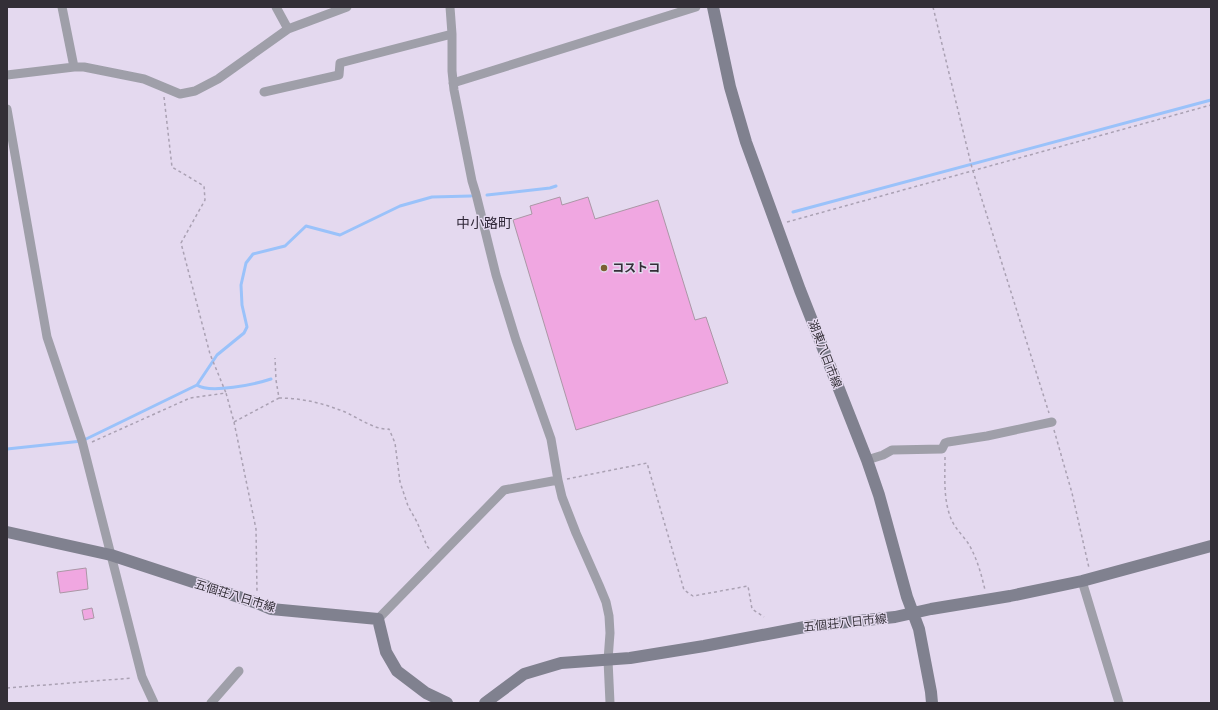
<svg xmlns="http://www.w3.org/2000/svg" width="1218" height="710" viewBox="0 0 1218 710" font-family="Ubuntu,'Noto Sans JP',sans-serif">
	<style>
		.lines { fill: none; stroke-linecap: round; stroke-linejoin: round }
		.stream { stroke: #9ac2fa; stroke-width: 3 }
		.building { fill: #f0a7e1; stroke: #ab97a6 }
		.path { stroke: #aaa1b3; stroke-width: 1.5; stroke-dasharray: 3 3; stroke-linecap: butt }
		.street { stroke: #9f9fa9; stroke-width: 9 }
		.secondary { stroke: #80818f; stroke-width: 12 }
		.poi-dot { fill: #7a5f31; stroke: #e4d9ef; stroke-width: 1.5 }
		.labels { text-anchor: middle; stroke-width: 3; stroke-linejoin: round; paint-order: stroke }
		.poi-label { font-size: 12px; font-weight: bold; fill: #332f37; stroke: #e4d9ef; text-anchor: start }
		.street-label { font-size: 12px; fill: #332f37; stroke: #e4d9ef }
		.quarter-label { font-size: 14px; fill: #302838; stroke: #e4d9ef }
	</style>
	<rect width="100%" height="100%" fill="#e4d9ef"/>
	<g class="lines">
		<path class="stream" d="M487,195l63,-7 6,-2
			M793,212l418,-112
			M197,385c13,9 59,-1 74,-6
			M7,449l75,-8 115,-56 20,-30 27,-22 3,-6 -5,-22 -1,-20 5,-22 7,-9 32,-8 21,-20 34,9 60,-29 32,-9 39,-1"/>
	</g>
	<path class="building" d="M560,197l2,8 26,-8 7,22 63,-19 37,120 11,-3 22,66 -152,47 -63,-210 19,-6 -2,-8z
		M86,568l2,21 -28,4 -3,-21z
		M92,608l2,10 -10,2 -2,-10z"/>
	<g class="lines">
		<path class="path" d="M933,7l39,161 77,245
			M164,97l8,70 32,19 1,14 -24,43 29,111 16,39
			M787,222l424,-117
			M279,398c19,0 40,4 58,11 15,4 37,22 52,20l6,14 5,39 8,24 9,16 10,24 4,5
			M234,422l22,107 1,63
			M1054,430l18,63 17,75
			M92,442l98,-44 36,-5 8,29 45,-24 -3,-18 -1,-22
			M945,457c0,21 -2,44 7,64 4,8 11,15 16,22 9,15 13,30 17,47
			M567,479l80,-16 37,127 9,6 55,-10 4,23 12,8
			M7,688l125,-10"/>
		<path class="street" d="M276,7l12,22
			M450,7l2,27v37l2,19 18,91 4,13 20,81 20,65 35,99 7,41 4,17 14,36 23,52 7,17 3,14 1,17 -2,27 2,43
			M74,67h10l60,12 36,15 15,-3 23,-12 70,-50 59,-22
			M7,75l67,-8 -12,-60
			M453,83l243,-76
			M264,92l75,-17 1,-12 112,-29
			M7,109l40,228 35,104 60,236 12,26
			M867,460l16,-5 9,-5 50,-1 3,-6 3,-1 39,-6 65,-14
			M1082,581l37,122
			M378,619l126,-129 54,-10
			M211,703l28,-32"/>
		<path class="secondary" d="M713,7l17,80 16,55 54,148 67,170 12,35 28,102 12,32 12,63 1,11
			M7,532l104,23 146,48 14,6 107,10 8,33 11,19 29,22 21,10
			M485,703l39,-29 37,-11 69,-5 74,-12 106,-20 85,-9 36,-8 79,-13 72,-15 129,-35"/>
	</g>
	<circle class="poi-dot" cx="604" cy="268" r="4"/>
	<g class="labels">
		<g class="poi-label">
			<text x="612" y="272">コストコ</text>
		</g>
		<g class="street-label">
			<text transform="translate(825 354) rotate(69)" y="4">湖東八日市線</text>
			<text transform="translate(235 596) rotate(17)" y="4">五個荘八日市線</text>
			<text transform="translate(845 623) rotate(-6)" y="4">五個荘八日市線</text>
		</g>
		<g class="quarter-label">
			<text x="484" y="228">中小路町</text>
		</g>
	</g>
	<rect width="1218" height="710" fill="none" stroke="#332f37" stroke-width="16"/>
</svg>
